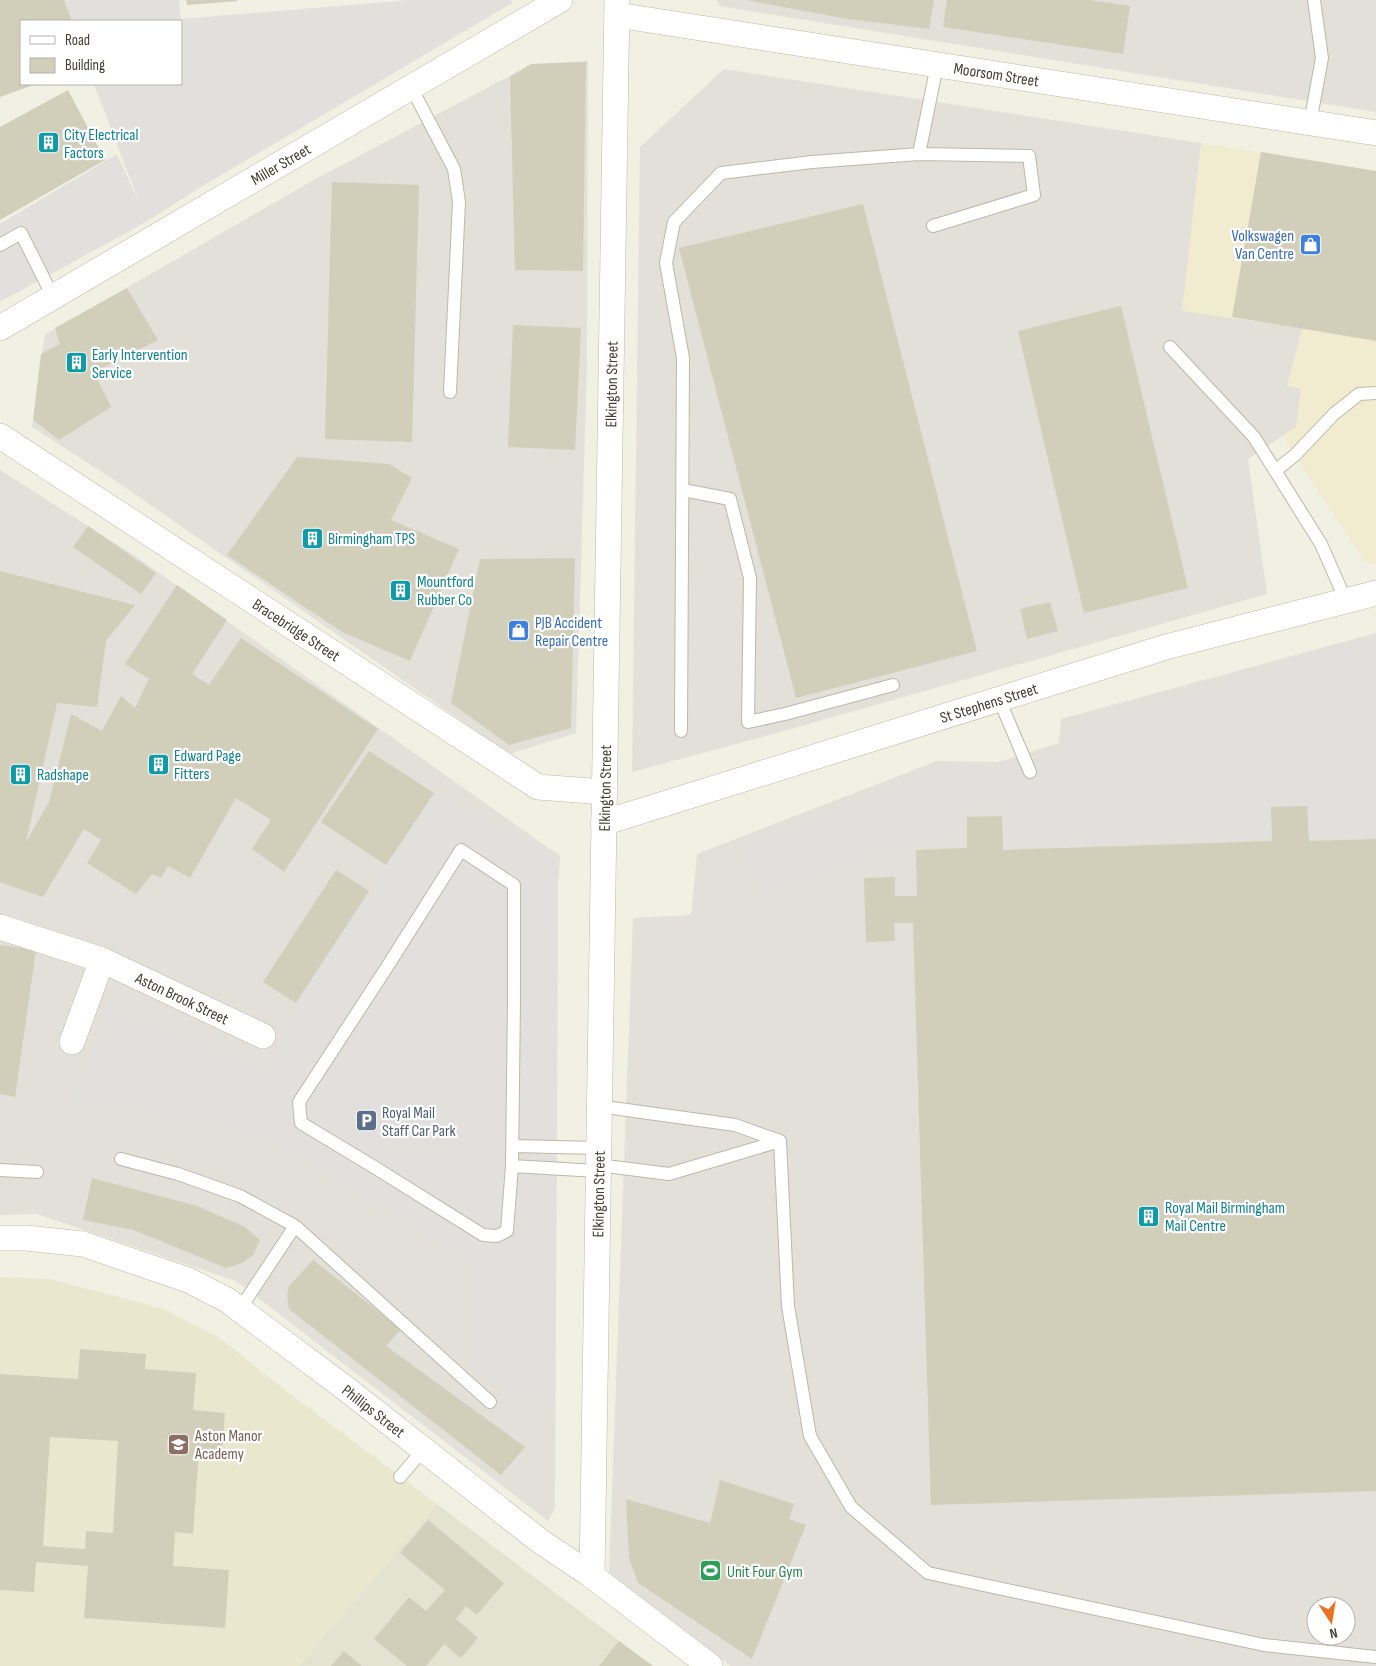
<svg xmlns="http://www.w3.org/2000/svg" width="1376" height="1666" viewBox="0 0 1376 1666" font-family="'Sofia Sans Condensed',sans-serif">
	<style>
		.residential { fill: #e4e3d2 }
		.commercial { fill: #f1eccf }
		.industrial { fill: #e2e0d8; fill-rule: evenodd }
		.education { fill: #e9e8ce }
		.parking { fill: #e1e0dc }
		.building { fill: #d1ceba; fill-rule: evenodd }
		.lines { fill: none; stroke-linecap: round; stroke-linejoin: round }
		.service-casing { stroke: #bbb9a7; stroke-width: 14 }
		.minor-casing { stroke: #bbb9a7; stroke-width: 26 }
		.service { stroke: #fff; stroke-width: 12 }
		.minor { stroke: #fff; stroke-width: 25 }
		.labels { text-anchor: middle; stroke-width: 4.5; stroke-linejoin: round; paint-order: stroke }
		.street-label { font-size: 16px; fill: #424034; stroke: #fff }
		.culture-label { font-size: 16px; fill: #0d838f; stroke: #fff; text-anchor: start }
		.shop-label { font-size: 16px; fill: #366cbe; stroke: #fff; text-anchor: end }
		.service-label { font-size: 16px; fill: #4e5e75; stroke: #fff; text-anchor: start }
		.education-label { font-size: 16px; fill: #785e54; stroke: #fff; text-anchor: start }
		.leisure-label { font-size: 16px; fill: #27864d; stroke: #fff; text-anchor: start }
	</style>
	<rect width="100%" height="100%" fill="#f0f0e3"/>
	<path class="residential" d="M437,1504l216,162h-354z"/>
	<path class="commercial" d="M1201,143l175,28v393l-10,-1 -56,-84 -27,-43 13,-10 -10,-40 -104,-75z"/>
	<path class="industrial" d="M717,0h659v112l-657,-106z
		M588,61l-1,301 -11,371 -67,21 -393,-273 -84,-54 13,-92 267,-154 220,-117z
		M724,69l477,74 -19,168 120,17 -15,58 14,2 -5,39 -48,32 19,135 -494,140 -141,38 8,-625z
		M0,470l135,86 425,300 -2,29 -3,623 -7,13 -312,-240 -199,-67 -37,1z
		M1376,633v1033h-645l-122,-93 24,-655 58,-3 6,-61 240,-93 61,1 61,-19 2,-24zM1316,1606h30v30h-30z"/>
	<path class="education" d="M0,1277l50,2 114,30 56,29 57,46 160,120 -138,162h-299z"/>
	<path class="parking" d="M63,0h116l2,19 229,-19h101l1,3 -311,184 -55,35 -146,80v-78l117,-70 24,53 -47,-123h87v-63h-110z
		M1376,635v202l-368,9 -2,-37 -44,2 -4,31 -52,4 -143,51 -23,-53 202,-78 42,2 80,-18 10,-26z
		M434,793l126,63 -2,29 -3,524 -85,-39 1,-104 -194,-125 -203,-41 34,-95 161,61 27,-63z"/>
	<path class="building" d="M0,0h64l8,21h-51v63h15l-36,13z
		M186,0h51l1,1 -51,4z
		M746,0h188l-5,29 -81,-10z
		M947,0h142l41,6 -7,48 -180,-27z
		M586,62l-3,209 -68,-1 -5,-193 21,-13z
		M68,90l37,70 -105,60v-93z
		M1261,152l115,19v170l-144,-24z
		M332,182l87,3 -7,257 -87,-3z
		M863,204l114,447 -181,47 -117,-450z
		M127,288l31,52 -64,32 17,35 -52,33 -26,-20 8,-66 19,-10 -5,-16z
		M1121,306l67,282 -104,25 -66,-282z
		M513,325l68,3 -6,122 -67,-3z
		M297,457l92,7 23,14 -21,42 68,29 -49,112 -68,-29 -115,-77z
		M88,526l68,47 -15,21 -68,-47z
		M575,558l-4,170 -62,17 -58,-42 29,-144z
		M0,571l135,34 -29,36 -9,66 -40,-4 -31,139 23,-40 22,-88 31,17 19,-35 14,12 14,-29 -24,-15 52,-79 50,35 -35,54 17,11 32,-47 137,91 -94,143 -32,-23 19,-29 -35,-22 -46,80 -22,-12 -7,12 -9,-4 -16,20 -49,-31 14,-23 -17,-11 -41,68 -43,-15z
		M1050,602l8,29 -31,8 -7,-30z
		M369,751l65,42 -48,72 -65,-43z
		M1307,806l2,35 67,-2v652l-445,14 -18,-582h-19l1,18 -29,1 -2,-64 31,-1v19h22l-1,-46 51,-2v-31l35,-1 1,34 269,-9 -1,-34z
		M336,870l33,21 -73,112 -33,-21z
		M0,945l36,5 -21,147 -15,-3z
		M92,1178l105,28 48,21 15,13 -7,15 -11,8 -16,5 -92,-38 -51,-10z
		M313,1260l88,69 -15,17 139,101 -24,28 -212,-166 -2,-14 2,-9z
		M80,1349l66,5 -1,15 51,4 -3,37 32,3 -3,39 -23,-2 -6,84 -18,-2 -2,34 56,4 -4,58 -141,-10 4,-52 -52,-4 -2,30 -34,-2v-216l78,5zM50,1437l68,4 -5,92 -27,-2 -1,18 -42,-3z
		M720,1480l74,24 -5,15 17,6 -54,134 -114,-76 -9,-25 -3,-59 84,24z
		M428,1520l76,63 -27,32 -11,-9 -10,13 22,19 -17,20 -17,-14 -18,22h-19l-33,-27 35,-42 17,14 19,-21 -45,-37z
		M619,1641l34,25h-54z
		M344,1651l18,15h-31z"/>
	<g class="lines">
		<defs>
			<path id="service" d="M411,87l43,82 5,33 -9,190
				M1310,123l12,-65 -8,-58
				M933,226l101,-31 -5,-39 -110,-2 18,-89
				M0,245l21,-12 32,64
				M1170,347l84,90 67,107 25,57
				M1275,471l20,-16 39,-41 25,-20 17,-1
				M683,490l47,9 20,79 -2,144 37,-8 108,-29
				M999,699l31,73
				M681,731l2,-373 -17,-95 8,-41 47,-49 91,-11 107,-8
				M598,1106l137,19 45,16
				M780,1141l8,165 22,130 41,71 77,66 336,72 112,12
				M512,1146l86,2
				M121,1159l57,15 62,22 55,30
				M598,1165l71,9 111,-33
				M512,1166l2,-166v-115l-53,-35 -74,117 -88,135 2,21 73,44 109,68 14,1 10,-5 5,-65 85,5
				M0,1170l37,2
				M240,1309l55,-83 195,176
				M400,1477l23,-27"/>
			<g id="minor">
				<path id="s1" d="M617,15l759,118"/>
				<path id="s2" d="M0,328l560,-328"/>
				<path id="s3" d="M0,436l538,351 66,5"/>
				<path id="s4" d="M603,823l563,-176 210,-54"/>
				<path id="s5" d="M0,927l102,33 161,76"/>
				<path d="M72,1042l30,-82"/>
				<path id="s6" d="M0,1238h26l57,6 105,36 39,20 118,88 195,153 52,35 118,90"/>
				<path id="s7" d="M592,1576l25,-1576"/>
			</g>
		</defs>
		<use href="#service" class="service-casing"/>
		<use href="#minor" class="minor-casing"/>
		<use href="#service" class="service"/>
		<use href="#minor" class="minor"/>
	</g>
	<defs>
		<symbol id="building-square" viewBox="-11 -11 22 22"><rect x="-9" y="-9" width="18" height="18" rx="4" fill="#0f9aa8" stroke="#fff"/><path d="M-4-6H4V6H1V3H-1V6H-4ZM-2.5-4.3h1.7v1.8h-1.7ZM.8-4.3h1.7v1.8H.8ZM-2.5-1h1.7V.8h-1.7ZM.8-1h1.7V.8H.8Z" fill="#fff"/></symbol>
		<symbol id="shop-square" viewBox="-11 -11 22 22"><rect x="-9" y="-9" width="18" height="18" rx="4" fill="#3f7fe0" stroke="#fff"/><path d="M-5-2.5h2.3a2.7 3.5 0 0 1 5.4 0H5L5.5 6h-11ZM-1.5-2.5h3a1.5 2.3 0 0 0-3 0Z" fill="#fff"/></symbol>
		<symbol id="parking-square" viewBox="-11 -11 22 22"><rect x="-9" y="-9" width="18" height="18" rx="4" fill="#5c6f8a" stroke="#fff"/><path d="M-3.5-5.5H1a3.5 3.5 0 0 1 0 7H-1V5.5H-3.5ZM-1-3.4V-.6H.8a1.4 1.4 0 0 0 0-2.8Z" fill="#fff"/></symbol>
		<symbol id="school-square" viewBox="-11 -11 22 22"><rect x="-9" y="-9" width="18" height="18" rx="4" fill="#8d6e63" stroke="#fff"/><path d="M0-5L7-2L0 1L-7-2ZM-4 1L0 2.5L4 1V4Q0 6-4 4Z" fill="#fff"/></symbol>
		<symbol id="stadium-square" viewBox="-11 -11 22 22"><rect x="-9" y="-9" width="18" height="18" rx="4" fill="#2e9e5b" stroke="#fff"/><path d="M0-5a6.5 5 0 1 0 0 10a6.5 5 0 1 0 0-10ZM-3.5-1.8h7v3.6h-7Z" fill="#fff"/></symbol>
	</defs>
	<g fill-rule="evenodd">
		<use href="#building-square" x="36" y="130" width="25" height="25"/>
		<use href="#shop-square" x="1298" y="232" width="25" height="25"/>
		<use href="#building-square" x="64" y="350" width="25" height="25"/>
		<use href="#building-square" x="300" y="526" width="25" height="25"/>
		<use href="#building-square" x="388" y="578" width="25" height="25"/>
		<use href="#shop-square" x="506" y="618" width="25" height="25"/>
		<use href="#building-square" x="146" y="752" width="25" height="25"/>
		<use href="#building-square" x="8" y="762" width="25" height="25"/>
		<use href="#parking-square" x="354" y="1108" width="25" height="25"/>
		<use href="#building-square" x="1136" y="1204" width="25" height="25"/>
		<use href="#school-square" x="166" y="1432" width="25" height="25"/>
		<use href="#stadium-square" x="698" y="1558" width="25" height="25"/>
	</g>
	<g class="labels">
		<g class="street-label">
			<text dy="6" stroke="none"><textPath href="#s1" startOffset="384">Moorsom Street</textPath></text>
			<text dy="6" stroke="none"><textPath href="#s2" startOffset="325">Miller Street</textPath></text>
			<text dy="6" stroke="none"><textPath href="#s7" startOffset="1192">Elkington Street</textPath></text>
			<text dy="6" stroke="none"><textPath href="#s3" startOffset="354">Bracebridge Street</textPath></text>
			<text dy="6" stroke="none"><textPath href="#s4" startOffset="404">St Stephens Street</textPath></text>
			<text dy="6" stroke="none"><textPath href="#s7" startOffset="788">Elkington Street</textPath></text>
			<text dy="6" stroke="none"><textPath href="#s5" startOffset="196">Aston Brook Street</textPath></text>
			<text dy="6" stroke="none"><textPath href="#s7" startOffset="382">Elkington Street</textPath></text>
			<text dy="6" stroke="none"><textPath href="#s6" startOffset="422">Phillips Street</textPath></text>
		</g>
		<g class="culture-label">
			<text x="64" y="140">City Electrical<tspan x="64" dy="18">Factors</tspan></text>
			<text x="92" y="360">Early Intervention<tspan x="92" dy="18">Service</tspan></text>
			<text x="328" y="544">Birmingham TPS</text>
			<text x="417" y="587">Mountford<tspan x="417" dy="18">Rubber Co</tspan></text>
			<text x="174" y="761">Edward Page<tspan x="174" dy="18">Fitters</tspan></text>
			<text x="37" y="780">Radshape</text>
			<text x="1165" y="1213">Royal Mail Birmingham<tspan x="1165" dy="18">Mail Centre</tspan></text>
		</g>
		<g class="shop-label">
			<text x="1294" y="241">Volkswagen<tspan x="1294" dy="18">Van Centre</tspan></text>
			<text x="535" y="628" text-anchor="start">PJB Accident<tspan x="535" dy="18">Repair Centre</tspan></text>
		</g>
		<g class="service-label">
			<text x="382" y="1118">Royal Mail<tspan x="382" dy="18">Staff Car Park</tspan></text>
		</g>
		<g class="education-label">
			<text x="195" y="1441">Aston Manor<tspan x="195" dy="18">Academy</tspan></text>
		</g>
		<g class="leisure-label">
			<text x="727" y="1577">Unit Four Gym</text>
		</g>
	</g>
	<rect x="20" y="20" width="162" height="65" fill="#ffffff" stroke="#b3b3ae"/>
	<rect x="30" y="36" width="25" height="8" fill="#ffffff" stroke="#b3b3ae"/>
	<text x="65" y="45" font-size="15" fill="#424034">Road</text>
	<rect x="30" y="58" width="25" height="15" fill="#d1ceba" stroke="#b3b3ae"/>
	<text x="65" y="70" font-size="15" fill="#424034">Building</text>
	<g transform="translate(1331 1621) rotate(168)"><circle r="24" fill="#ffffff" stroke="#b3b3ae"/>
	<path d="M0-4L9 19L0 12L-9 19Z" fill="#e97321"/>
	<text y="-8" font-size="14" font-weight="bold" text-anchor="middle" fill="#424034">N</text>
	</g>
</svg>
